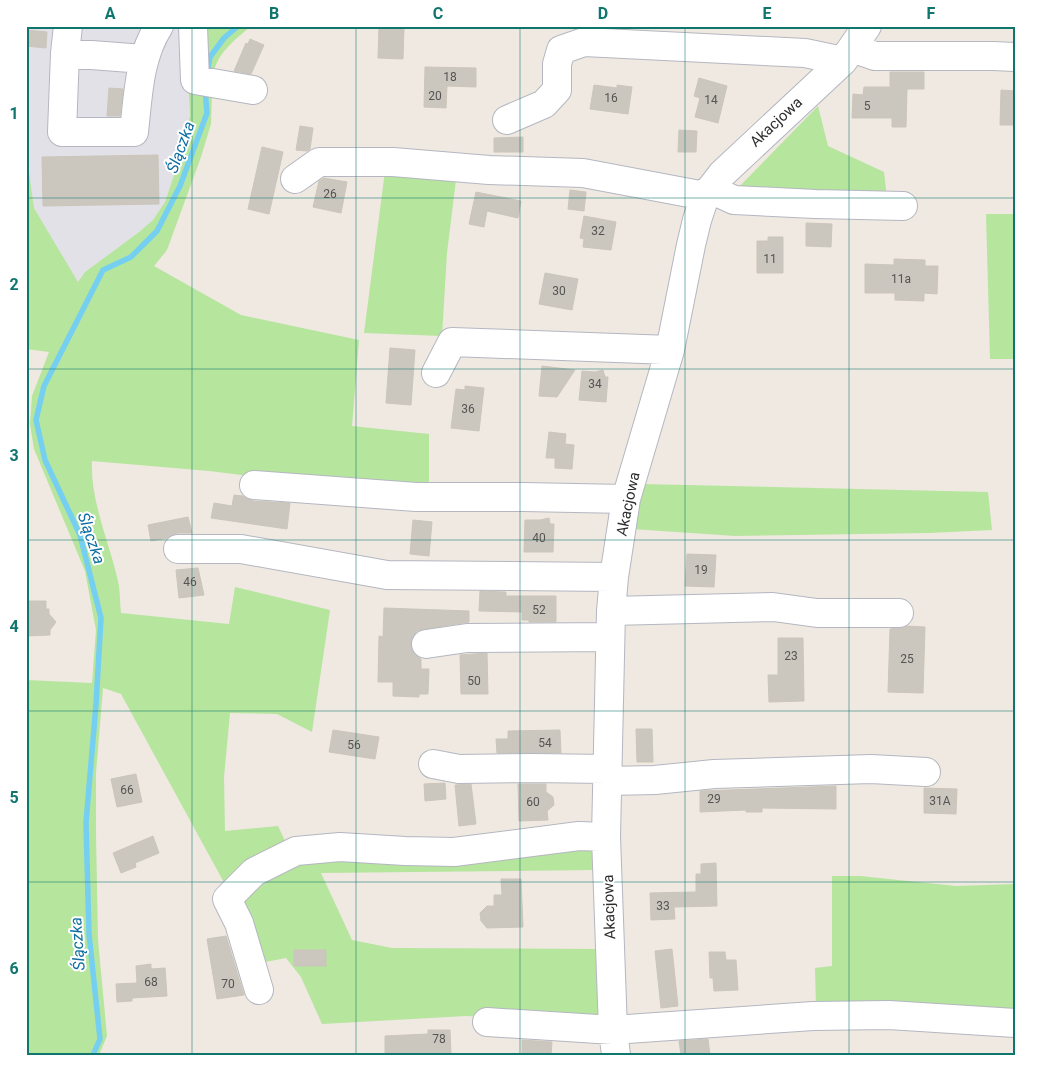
<svg xmlns="http://www.w3.org/2000/svg" width="1041" height="1081" viewBox="0 0 1041 1081" font-family="Roboto,sans-serif">
	<style>
		.industrial { fill: #e3e1e8 }
		.green { fill: #b6e59e }
		.lines { fill: none; stroke-linecap: round; stroke-linejoin: round }
		.stream { stroke: #75cff0; stroke-width: 5.5 }
		.building { fill: #cbc7bf; stroke: #cbc5ba }
		.minor-casing { stroke: #b4b7c1; stroke-width: 30 }
		.minor { stroke: #fff; stroke-width: 28 }
		.grid { fill: none; stroke: #0f766e; stroke-width: 1; stroke-opacity: 0.55 }
		.labels { text-anchor: middle; stroke-width: 4; stroke-linejoin: round; paint-order: stroke }
		.number-label { font-size: 12px; fill: #555452 }
		.street-label { font-size: 15px; fill: #2e2e2e; stroke: #fff }
		.water-label { font-size: 16px; font-style: italic; fill: #0d6fa3; stroke: #fff }
		.neatline { fill: none; stroke: #0f766e; stroke-width: 2 }
		.grid-label { font-size: 16px; text-anchor: middle; font-weight: bold; fill: #0f766e }
	</style>
	<rect width="100%" height="100%" fill="#efe9e1"/>
	<path class="industrial" d="M26,26h159l5,89 -9,39 -16,48 -12,18 -14,12 -54,40 -7,11 -44,-75 -5,-35 -3,-1z"/>
	<path class="green" d="M198,26h53c-17,15 -36,28 -38,52l-13,-12z
		M188,81l24,12 -1,31 -10,33 -34,93 -13,16 87,49 118,25 -7,86 77,8v59l-78,-5 -142,-17 -117,-10c-2,42 19,84 27,125 1,9 1,18 2,27l108,11 6,-37 95,23 -18,122 -35,-18 -47,-1 -6,64 1,54 53,-5 8,17 -59,45 -106,-194 -18,-6 -7,85v61l2,106 9,96 -8,19h-73v-375l66,3 4,-53 -11,-59 -51,-122 -4,-25 2,-28 17,-44 -23,-3v-177h3l5,36 44,74 7,-10 54,-40 14,-12 12,-18 16,-48 9,-39z
		M818,106l10,40 56,26 3,26 -151,-8z
		M385,171l71,9 -9,73 -5,83 -78,-3z
		M986,214h29v145h-25z
		M642,484l346,8 4,38 -63,3 -194,3 -103,-7z
		M595,845v25l-274,3 31,67 40,8 205,1 1,72 -132,-5 -144,8 -21,-47 -15,-19 -26,5 -24,-59 55,-45z
		M832,876h28l96,10 59,-2v130l-199,-7 -1,-39 17,-2z"/>
	<g class="lines">
		<path class="stream" d="M207,73l3,-16 14,-19 14,-12
			M93,1055l7,-16 -11,-105 -3,-111 10,-119 5,-86 -21,-83 -35,-75 -9,-40 8,-34 59,-116 28,-13 26,-26 23,-45 27,-73 -2,-24"/>
	</g>
	<path class="building" d="M379,26l25,1 -1,32 -25,-1z
		M26,30l21,2 -1,16 -20,-2z
		M250,39l14,6 -13,29 -17,-3 12,-28 2,1z
		M425,67l51,1v19l-29,-1 -1,22 -22,-1z
		M890,72h34v17h-17l-1,38h-14v-9h-40l1,-24 10,1 1,-8h26z
		M699,78l28,8 -9,37 -23,-6 5,-19 -6,-2z
		M594,85l23,3v-3l15,2 -4,27 -38,-5z
		M109,88l14,1 -3,27h-13z
		M1001,90l14,1v34h-15z
		M300,126l13,2 -3,21 -3,2 -11,-1z
		M679,130l18,1 -1,21h-18z
		M523,137v15h-29v-14z
		M262,147l21,5 -14,62 -21,-5z
		M158,155l1,49 -116,2 -1,-49z
		M324,178l23,4 -6,31 -28,-6 6,-26z
		M570,190l16,2 -2,19 -16,-2z
		M476,192l45,9 -3,17 -31,-7 -3,16 -15,-3z
		M584,216l32,6 -5,28 -28,-3 1,-8 -4,-1z
		M806,223l26,1 -1,23 -25,-1z
		M768,237h15v36h-26v-32h11z
		M894,259l31,1v6h13l-1,28 -13,-1v8l-29,-1v-7h-30v-29l29,1z
		M545,273l33,6 -6,31 -33,-6z
		M390,348l25,2 -4,55 -25,-2z
		M542,366l33,4 -18,27 -18,-1z
		M603,370l2,7h3l-2,25 -27,-2 3,-29 13,1z
		M465,386l19,2 -5,43 -28,-3 5,-39 9,1z
		M549,432l17,2 -1,10 9,1 -2,24 -17,-1v-10h-9z
		M234,495l9,1 10,5 37,2 -3,26 -76,-11 3,-15 18,3z
		M188,517l4,16h-14l-10,5 -17,3 -3,-16z
		M549,518l1,6h4l-1,28h-29l1,-32h15z
		M413,520l19,2 -3,34 -19,-2z
		M687,554l29,1 -2,32 -29,-1z
		M198,568l6,27 -25,3 -3,-28z
		M480,591l26,1v4h50v26h-27v-2h-7v-8l-43,-1z
		M27,601h19v8h3v5l7,8 -6,8v5l-24,1z
		M384,608l85,3v11l-45,7 -7,2 -5,7 -1,9 3,7 7,5v10h8l-1,25h-9v3l-26,-1v-14h-15l1,-46 4,1z
		M907,626l18,1 -2,66 -35,-1 2,-63z
		M778,638h25l1,63 -35,1 -1,-27h10z
		M487,653l1,41h-27l-1,-39z
		M636,729h16l1,33h-16z
		M333,730l46,7 -4,22 -46,-7z
		M560,730l1,23h-64l-1,-14h12v-8z
		M136,774l6,28 -25,5 -6,-28z
		M445,783l1,16 -21,2 -1,-17z
		M471,784l5,40 -17,2 -4,-41z
		M518,784h28v8l7,5 1,8 -7,6 1,9 -29,1z
		M836,786v23l-74,-1v4h-16v-2l-46,2v-21z
		M924,788l33,1 -1,25 -32,-1z
		M153,836l6,17 -24,10 1,4 -15,6 -8,-20z
		M716,863l1,43 -43,1 1,12 -24,1 -1,-27 46,-1v-18h5v-10z
		M501,879h20l2,48 -36,1 -6,-7 -1,-8 7,-7h7v-11h8z
		M226,936l18,59 -27,4 -10,-60z
		M672,949l6,57 -17,2 -6,-57z
		M294,950h32v16h-32z
		M709,952h16l1,8h10l2,30 -24,1 -1,-13h-3z
		M151,964v5l14,-1 2,28 -35,2v3l-15,1 -1,-18 21,-1 -1,-17z
		M428,1030h22l1,25h-66v-19l43,-2z
		M708,1039l2,16h-29l-2,-14z
		M522,1040l30,2 -1,13h-29z"/>
	<g class="lines">
		<defs>
			<path id="minor" d="M68,26l-3,27 -3,79h72c4,-36 5,-75 25,-106
				M193,26l2,54 58,10
				M852,48l23,8h118l22,1
				M65,53l79,6
				M507,120l37,-16 13,-14v-26l4,-14 23,-8 221,11 38,8
				M295,179l24,-17h74l96,8 94,3 122,23
				M710,189l24,11 81,4 88,2
				M436,373l16,-31 218,8
				M254,485l162,12h107l103,2
				M178,549h63l146,26 227,2
				M611,611l162,-4 44,6h82
				M426,644l41,-6 143,-1
				M433,764l26,5 74,-1 74,1
				M608,781l47,-1 59,-6 157,-5 55,3
				M259,990l-20,-67 -12,-24 27,-27 42,-21 44,-4 65,4 49,1 125,-16 27,1
				M487,1022l126,8 200,-14 76,-1 126,8
				M616,1055l-3,-25 -7,-193 5,-226 3,-34 12,-78 44,-149 21,-105 6,-25 8,-24 17,-22 121,-113 24,-35"/>
		</defs>
		<use href="#minor" class="minor-casing"/>
		<use href="#minor" class="minor"/>
	</g>
	<path class="grid" d="M192,26v1029M356,26v1029M520,26v1029M685,26v1029M849,26v1029M26,198h989M26,369h989M26,540h989M26,711h989M26,882h989"/>
	<g class="labels">
		<g class="number-label">
			<text x="450" y="81">18</text>
			<text x="435" y="100">20</text>
			<text x="611" y="102">16</text>
			<text x="711" y="104">14</text>
			<text x="867" y="110">5</text>
			<text x="330" y="198">26</text>
			<text x="598" y="235">32</text>
			<text x="770" y="263">11</text>
			<text x="901" y="283">11a</text>
			<text x="559" y="295">30</text>
			<text x="595" y="388">34</text>
			<text x="468" y="413">36</text>
			<text x="539" y="542">40</text>
			<text x="701" y="574">19</text>
			<text x="190" y="586">46</text>
			<text x="539" y="614">52</text>
			<text x="791" y="660">23</text>
			<text x="907" y="663">25</text>
			<text x="474" y="685">50</text>
			<text x="545" y="747">54</text>
			<text x="354" y="749">56</text>
			<text x="127" y="794">66</text>
			<text x="714" y="803">29</text>
			<text x="940" y="805">31A</text>
			<text x="533" y="806">60</text>
			<text x="663" y="910">33</text>
			<text x="151" y="986">68</text>
			<text x="228" y="988">70</text>
			<text x="439" y="1043">78</text>
		</g>
		<g class="street-label">
			<text transform="translate(776 122) rotate(-43)" y="5">Akacjowa</text>
			<text transform="translate(628 504) rotate(-78)" y="5">Akacjowa</text>
			<text transform="translate(609 907) rotate(-92)" y="5">Akacjowa</text>
		</g>
		<g class="water-label">
			<text transform="translate(180 147) rotate(-70)" y="6">Ślączka</text>
			<text transform="translate(92 538) rotate(71)" y="6">Ślączka</text>
			<text transform="translate(77 944) rotate(-94)" y="6">Ślączka</text>
		</g>
	</g>
	<rect width="1041" height="1081" fill="none" stroke="#ffffff" stroke-width="55"/>
	<rect x="28" y="28" width="986" height="1026" class="neatline"/>
	<g class="grid-label">
		<text x="110" y="19">A</text>
		<text x="274" y="19">B</text>
		<text x="438" y="19">C</text>
		<text x="603" y="19">D</text>
		<text x="767" y="19">E</text>
		<text x="931" y="19">F</text>
		<text x="14" y="119">1</text>
		<text x="14" y="290">2</text>
		<text x="14" y="461">3</text>
		<text x="14" y="632">4</text>
		<text x="14" y="803">5</text>
		<text x="14" y="974">6</text>
	</g>
</svg>
